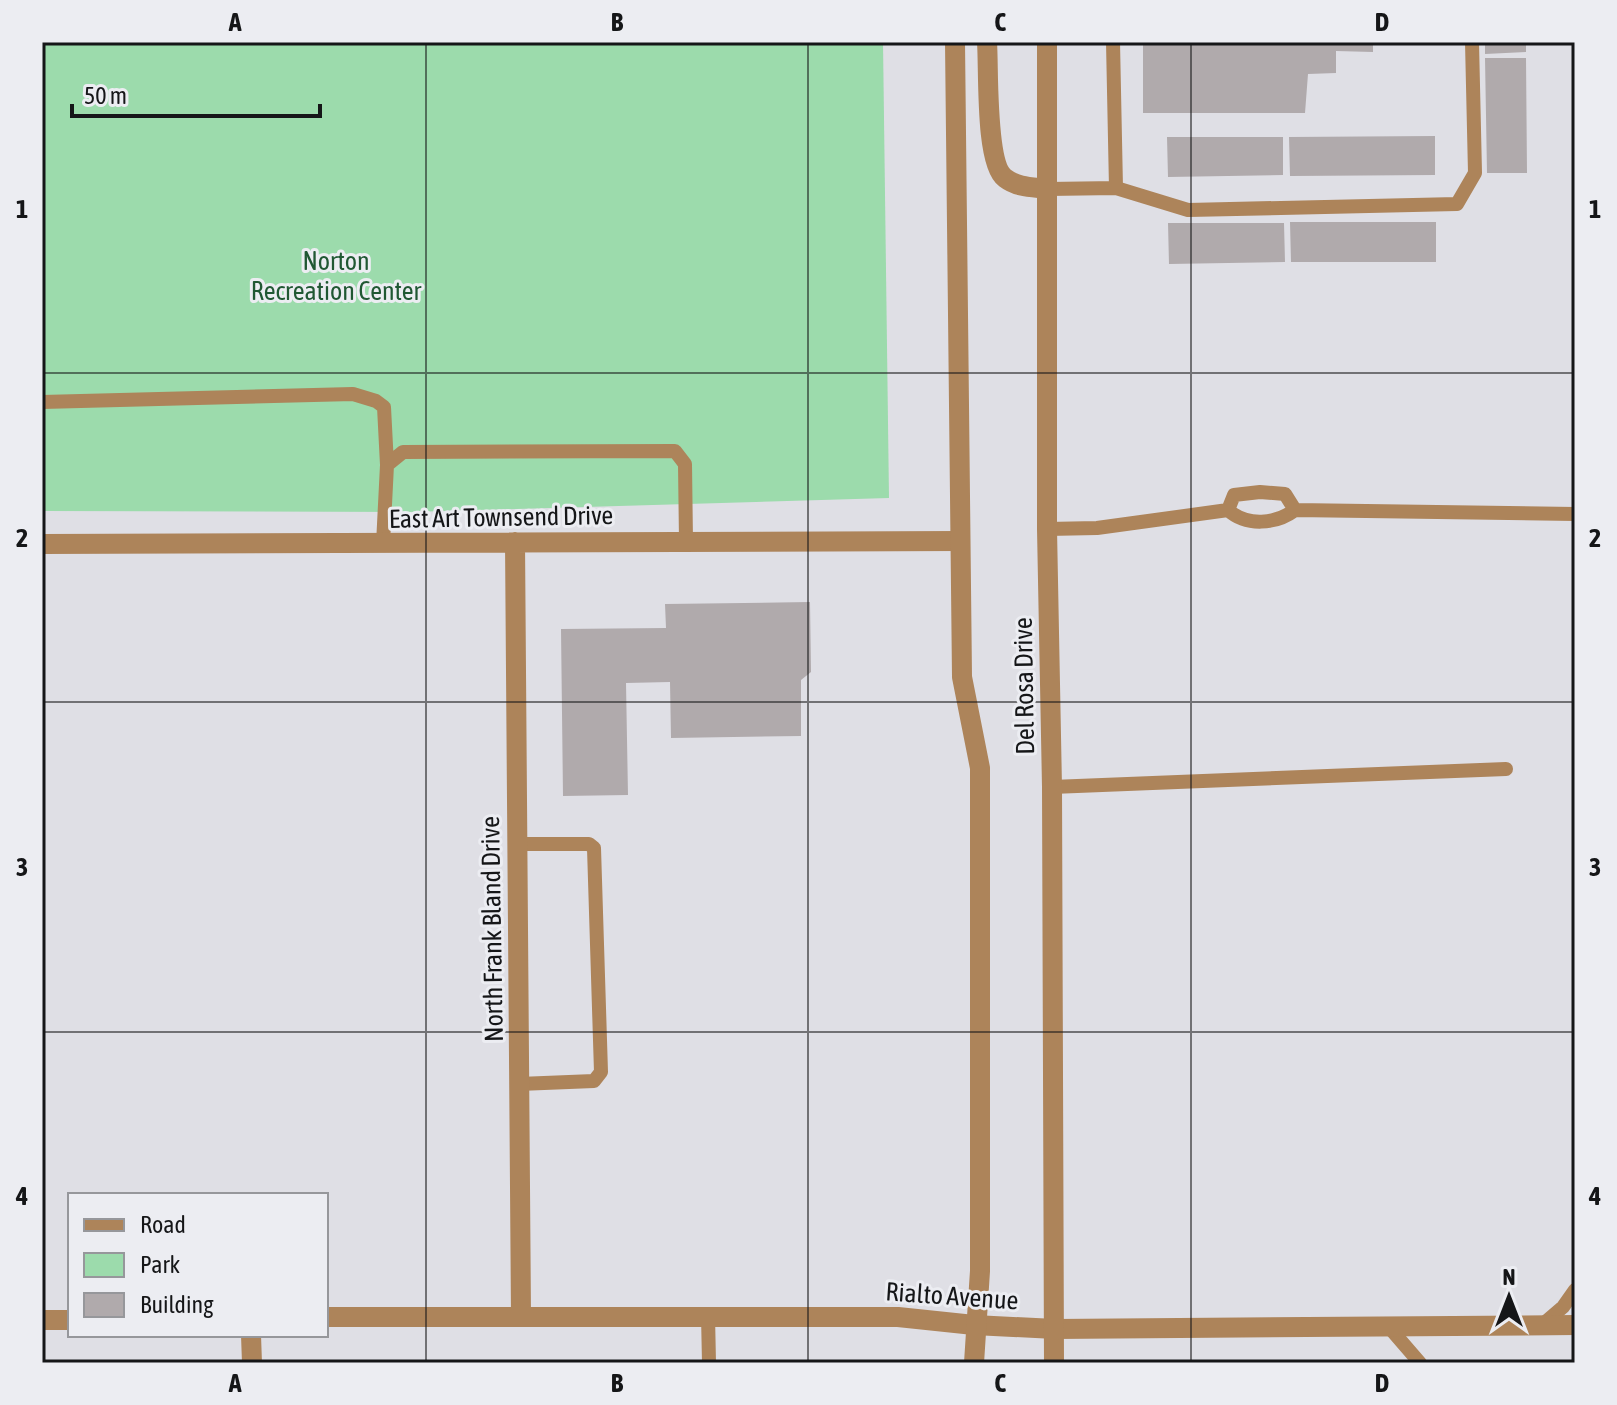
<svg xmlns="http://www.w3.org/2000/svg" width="1617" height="1405" viewBox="0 0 1617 1405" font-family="'Asap Condensed',sans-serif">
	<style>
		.green { fill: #9cdbac }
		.building { fill: #b0aaac }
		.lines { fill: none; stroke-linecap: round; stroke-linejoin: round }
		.service { stroke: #ad845a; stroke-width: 14 }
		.minor { stroke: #ad845a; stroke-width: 20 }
		.tertiary { stroke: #ad845a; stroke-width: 20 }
		.grid { fill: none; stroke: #151618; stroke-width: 2; stroke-opacity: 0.55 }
		.labels { text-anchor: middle; stroke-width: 6; stroke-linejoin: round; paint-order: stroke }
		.park-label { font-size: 26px; fill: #205833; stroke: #ecedf2 }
		.street-label { font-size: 26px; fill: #151618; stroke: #ecedf2 }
		.neatline { fill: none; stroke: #151618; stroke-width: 3 }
		.grid-label { font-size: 26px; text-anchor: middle; font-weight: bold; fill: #151618 }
	</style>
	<rect width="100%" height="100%" fill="#dfdfe5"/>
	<path class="green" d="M42,42h841l6,456 -479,14 -368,-1z"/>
	<path class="building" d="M1143,42h230v10l-37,-1v22l-28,1 -3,39h-162z
		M1485,42h41v10l-41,2z
		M1485,58h41l1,115h-40z
		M1435,136v39l-145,1 -1,-39z
		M1167,137h116v38l-115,2z
		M1290,222h146v40h-145z
		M1168,223h116l1,39 -116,2z
		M810,602l1,70 -10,8v56l-130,2 -1,-56 -44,1 2,112 -65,1 -2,-167 105,-1 -1,-24z"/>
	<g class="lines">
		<path class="service" d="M1116,188l72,22 269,-6 18,-31 -3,-131
			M1048,189l68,-1 -3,-146
			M42,402l311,-8 23,7 8,6 3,58
			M1228,510l6,-15 26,-3 25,2 10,16
			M1047,529l50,-1 131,-18c19,17 48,14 67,0l280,4
			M383,544l4,-79 16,-13 272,-1 10,13 1,77
			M1052,787l454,-18
			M517,844h72l5,4 7,224 -7,9 -75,3
			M708,1315l1,48
			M1542,1325l21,-18 12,-17
			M1388,1326l32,37"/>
		<path class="minor" d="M515,542l6,774
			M42,544l918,-3
			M326,1317h572l76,8 81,4 520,-4
			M42,1320h28
			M251,1335l1,28"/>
		<path class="tertiary" d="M955,42l7,635 18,91v503l-6,92
			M987,42c2,27 -2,122 18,136 13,10 28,9 43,11
			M1047,42v487l5,258 2,576"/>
	</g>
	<path class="grid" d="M426,42v1321M808,42v1321M1191,42v1321M42,373h1533M42,702h1533M42,1032h1533"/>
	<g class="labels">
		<g class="park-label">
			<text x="336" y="270">Norton<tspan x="336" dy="30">Recreation Center</tspan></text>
		</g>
		<g class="street-label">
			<text transform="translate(501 517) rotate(-1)" y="9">East Art Townsend Drive</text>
			<text transform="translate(1024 686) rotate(-91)" y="9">Del Rosa Drive</text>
			<text transform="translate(492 929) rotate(-91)" y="9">North Frank Bland Drive</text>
			<text transform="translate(952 1296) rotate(4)" y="9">Rialto Avenue</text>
		</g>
	</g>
	<rect width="1617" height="1405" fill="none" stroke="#ecedf2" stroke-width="88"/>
	<rect x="68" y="1193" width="260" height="144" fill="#ecedf2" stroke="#96979b" stroke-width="2"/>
	<rect x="84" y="1219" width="40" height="12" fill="#ad845a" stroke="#96979b" stroke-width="2"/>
	<text x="140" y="1233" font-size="24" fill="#151618">Road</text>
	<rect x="84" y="1253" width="40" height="24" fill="#9cdbac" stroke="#96979b" stroke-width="2"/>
	<text x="140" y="1273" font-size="24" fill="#151618">Park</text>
	<rect x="84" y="1293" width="40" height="24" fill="#b0aaac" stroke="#96979b" stroke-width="2"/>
	<text x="140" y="1313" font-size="24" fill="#151618">Building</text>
	<g transform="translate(1509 1297)" stroke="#ecedf2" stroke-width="6" paint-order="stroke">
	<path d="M0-6L14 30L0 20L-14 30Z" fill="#151618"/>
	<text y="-12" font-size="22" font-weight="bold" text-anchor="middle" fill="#151618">N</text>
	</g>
	<path d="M72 104v12h248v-12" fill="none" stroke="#151618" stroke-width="4"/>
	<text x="84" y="104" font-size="24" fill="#151618" stroke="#ecedf2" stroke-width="6" paint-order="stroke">50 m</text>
	<rect x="44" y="44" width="1529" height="1317" class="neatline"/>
	<g class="grid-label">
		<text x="235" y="31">A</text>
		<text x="617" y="31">B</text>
		<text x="1000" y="31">C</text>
		<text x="1382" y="31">D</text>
		<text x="22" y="218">1</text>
		<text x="1595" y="218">1</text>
		<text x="22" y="547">2</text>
		<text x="1595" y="547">2</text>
		<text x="22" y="876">3</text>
		<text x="1595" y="876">3</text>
		<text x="22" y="1205">4</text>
		<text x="1595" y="1205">4</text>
		<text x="235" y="1392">A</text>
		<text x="617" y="1392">B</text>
		<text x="1000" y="1392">C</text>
		<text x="1382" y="1392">D</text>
	</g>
</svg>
